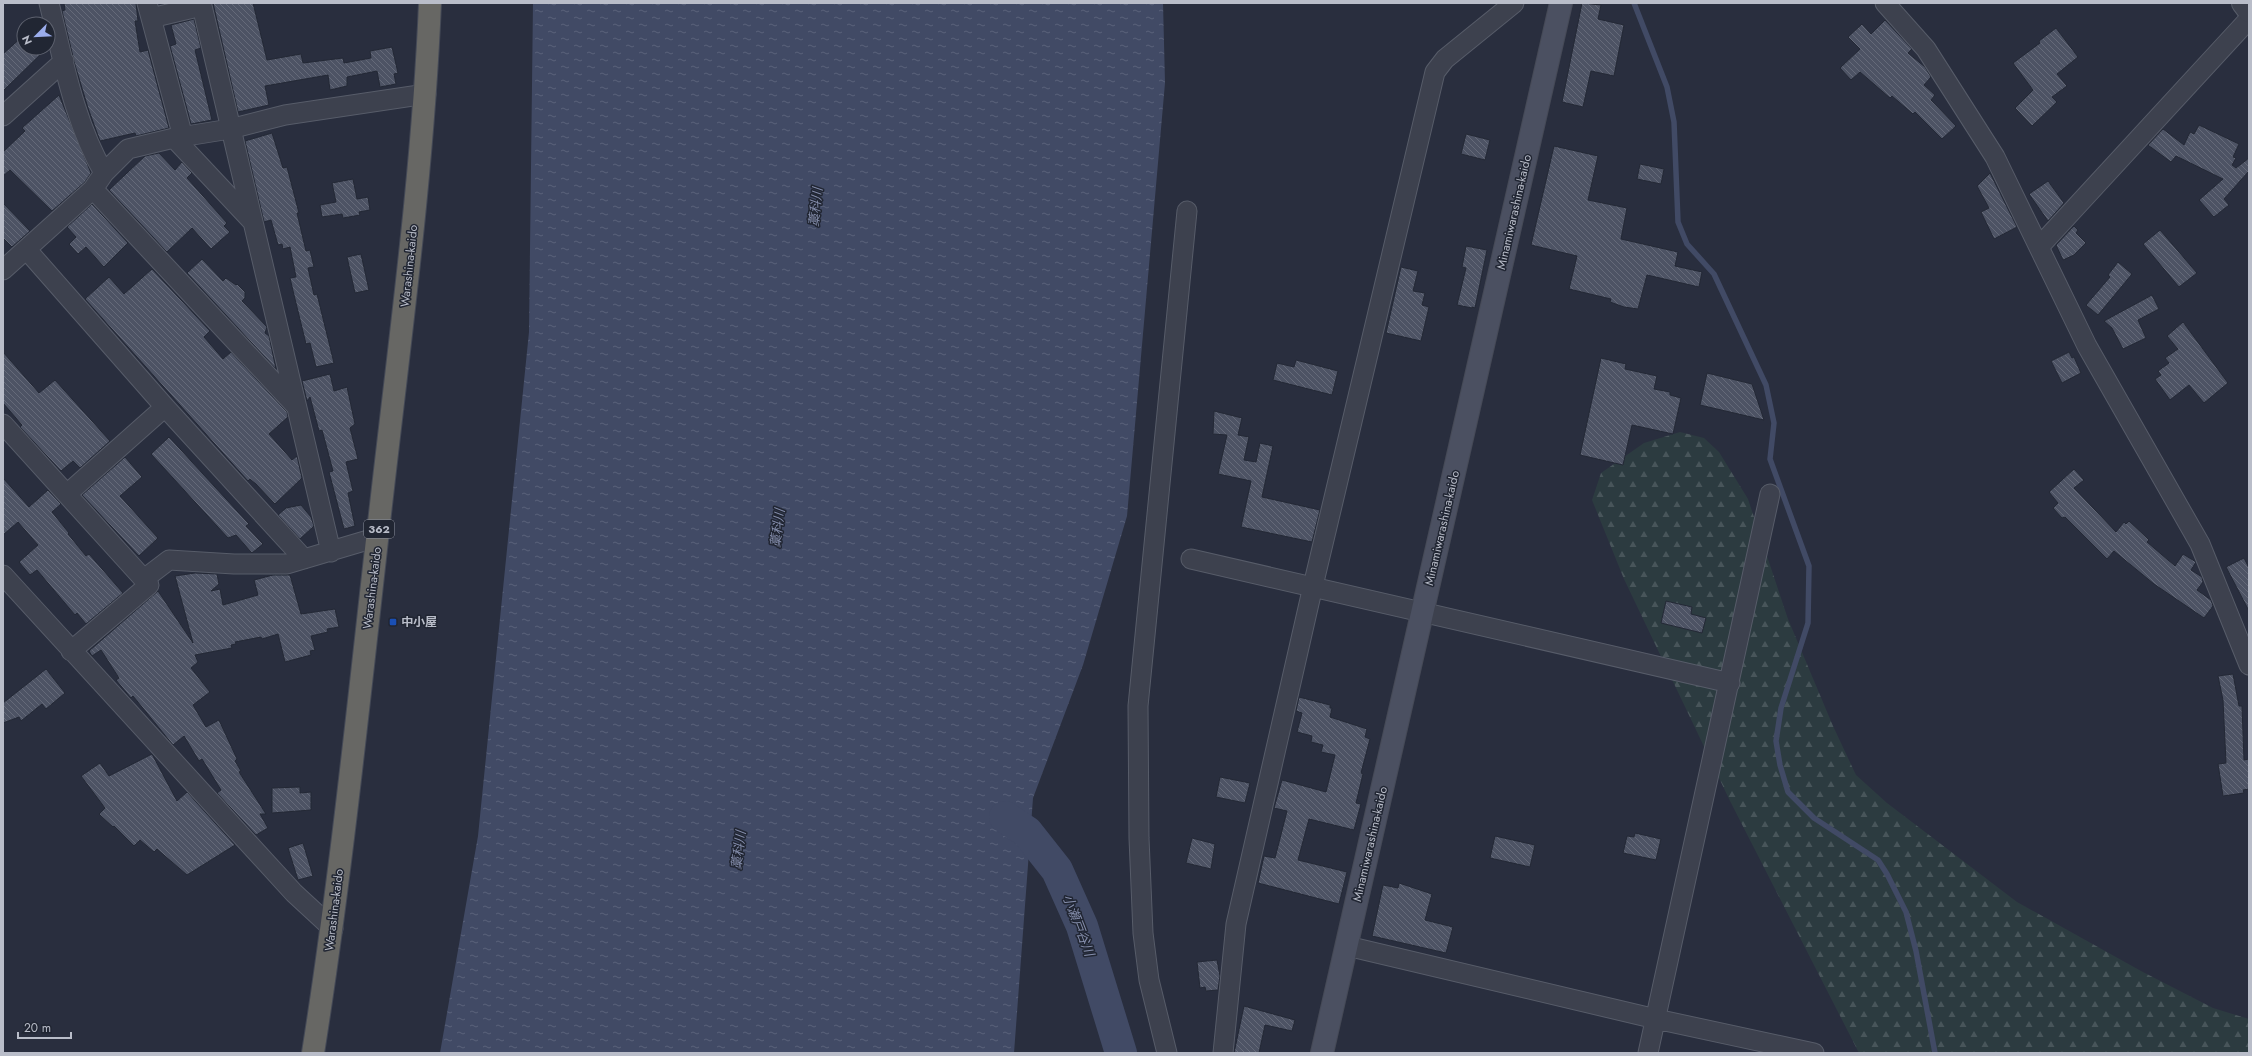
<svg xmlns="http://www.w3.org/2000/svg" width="2252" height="1056" viewBox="0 0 2252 1056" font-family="Jost,'Noto Sans JP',sans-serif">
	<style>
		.forest { fill: url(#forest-firs) }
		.water { fill: url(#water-ripples) }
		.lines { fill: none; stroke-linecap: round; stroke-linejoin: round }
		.stream { stroke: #414a65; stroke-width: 5.5 }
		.river { stroke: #414a65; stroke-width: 32 }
		.building { fill: url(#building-back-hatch); stroke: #232835 }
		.minor-casing { stroke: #575c69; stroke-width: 21 }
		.tertiary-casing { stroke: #575c69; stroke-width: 24 }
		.secondary-casing { stroke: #464a57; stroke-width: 24 }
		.trunk-casing { stroke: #444956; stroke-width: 24 }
		.minor { stroke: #3d414e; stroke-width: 19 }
		.tertiary { stroke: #3d414e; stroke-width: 22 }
		.secondary { stroke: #4b5061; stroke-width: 22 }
		.trunk { stroke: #676764; stroke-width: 22 }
		.transit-dot { fill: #1a4fb4; stroke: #212633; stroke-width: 1.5 }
		.labels { text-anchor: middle; stroke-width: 3; stroke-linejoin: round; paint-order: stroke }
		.shield { fill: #212633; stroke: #8b909c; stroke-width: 1 }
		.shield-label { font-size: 11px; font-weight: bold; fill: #b9bdc9 }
		.street-label { font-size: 12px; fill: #b9bdc9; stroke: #212633 }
		.poi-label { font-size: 12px; font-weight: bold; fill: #b9bdc9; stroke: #212633; text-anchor: start }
		.water-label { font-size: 13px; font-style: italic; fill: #858eac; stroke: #212633 }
	</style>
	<defs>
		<pattern id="forest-firs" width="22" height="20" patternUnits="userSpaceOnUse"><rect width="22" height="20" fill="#2c3b40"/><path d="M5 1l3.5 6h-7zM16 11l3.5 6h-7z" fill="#48555a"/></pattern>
		<pattern id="water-ripples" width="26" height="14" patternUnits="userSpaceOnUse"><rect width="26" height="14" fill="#414a65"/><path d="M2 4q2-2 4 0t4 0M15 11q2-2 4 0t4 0" fill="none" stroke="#5a627a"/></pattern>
		<pattern id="building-back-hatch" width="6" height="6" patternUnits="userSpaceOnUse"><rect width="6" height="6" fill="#4d5364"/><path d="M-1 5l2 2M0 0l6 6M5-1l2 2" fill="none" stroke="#656a79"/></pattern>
	</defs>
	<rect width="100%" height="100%" fill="#292e3e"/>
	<path class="forest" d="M1680,432l24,6 15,14 29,47 40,120 45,107 23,49 31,28 130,99 124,69 72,37 36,11v34h-390l-129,-252 -106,-222 -32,-79 9,-27 43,-30z"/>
	<path class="water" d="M533,3h630l2,80 -38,433 -44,149 -50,133 -19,255h-574l38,-217 51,-504z"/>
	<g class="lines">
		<path class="stream" d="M1634,3l33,84 7,35 4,100 9,22 27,30 52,111 8,38 -4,36 39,107 -1,57 -27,85 -5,33 4,24 8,27 26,26 64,42 9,14 19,38 10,39 19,102"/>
		<path class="river" d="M1005,817l22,15 30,38 25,56 39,127"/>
	</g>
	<path class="building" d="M64,3h72l2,18h-3l5,31 8,-2 21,78 -33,8 -1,-3 -35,8 -12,-33 -13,-43 -13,-54 3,-1z
		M213,3h40l14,57 34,-6 2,9 40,-5 1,5 27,-5 -1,-7 22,-4 6,26 -4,1 2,10 -16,3 -3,-16 -30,6v9l-17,4 -2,-15 -63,11 4,19 -31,7z
		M1582,3l19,2 -3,14 26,6 -10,51 -23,-5 -8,36 -21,-5z
		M194,19l7,29 -6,2 17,70 -21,4 -21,-78 6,-2 -5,-19z
		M1885,20l27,29 -4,4 17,14 6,10 -7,8 11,10 -4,5 25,26 -14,13 -27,-27 -2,2 -21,-18 -2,2 -30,-26 -9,8 -11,-12 20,-19 -12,-12 14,-13 9,10z
		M2056,28l22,29 -21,17 10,12 -15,11 5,5 -25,24 -17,-18 18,-18 -20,-27 27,-20 -1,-2z
		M24,35v13h23l-44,43v-37z
		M59,95l32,78 -6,9 -33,29 -42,-41 -7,6v-24l22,-21 -3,-3z
		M2199,125l40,19 -6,13 3,1 -4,7 4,3 13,-10v13l-25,28 5,6 -15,12 -15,-17 24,-21 -47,-23 -5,6 -23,-17 15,-16 21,16 6,-13 4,2z
		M272,133l11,35 4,-1 12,46h-2l9,38 4,-1 4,17 -6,1 6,27 3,-1 17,69 -18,4 -6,-24 -4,1 -12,-49 -4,-17 6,-1 -6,-30 -7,2 -1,-5 -4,1 -7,-25 -7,2 -19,-81z
		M1466,134l24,6 -5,20 -24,-6z
		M1554,146l44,10 -10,44 39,8 -6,31 57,13 -3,14 27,6 -3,15 -52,-12 -9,34 -14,-2 -14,-5 1,-3 -42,-10 8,-33 -46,-11z
		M159,153l16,17 7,-8 10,11 -5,5 40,45 -3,3 6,6 -19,17 -19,-21 -25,24 -58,-62 36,-34z
		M1640,164l24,5 -3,15 -24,-5z
		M1990,173l27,54 -23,12 -13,-27 8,-4 -12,-22z
		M353,179l4,20 11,-2 2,13 -11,2 1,3 -17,3 -1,-4 -20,3 -2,-12 16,-3 -4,-19z
		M2048,181l16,22 -16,18 -19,-27z
		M3,203l27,28 -18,16 -9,-9z
		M92,204l36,39 -24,24 -18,-20 -8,7 -9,-10 7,-7 -9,-10z
		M2074,226l4,4 -2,3 10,10 -12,12 -11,5 -7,-15z
		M2160,230l37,43 -18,14 -36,-43z
		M1466,246l21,4 -12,58 -3,-1v1l-15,-3 9,-37 -4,-1z
		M361,254l8,36 -14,3 -8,-36z
		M202,259l21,22 3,-3 10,7 1,-1 8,8v6l-3,3 25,26 -2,6 4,3 7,33 -89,-96z
		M2118,262l14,12 -34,41 -12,-10 24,-28 -2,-2z
		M1401,267l17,4 -5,20 12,2 -3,12 7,2 -8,34 -35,-8z
		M152,269l58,62 -6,6 19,22 8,-7 56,60 1,5 -19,17 23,26 5,-4 5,22 -27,26 -19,-20 -6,-5 -2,2 -163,-182 24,-22 15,17z
		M2152,295l7,14 -21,11 8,18 -23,11 -11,-21 -8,-7z
		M2183,322l45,61 -24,20 -15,-18 -19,15 -15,-21 6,-4 -3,-4 11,-8 -4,-5 13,-9 -11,-13z
		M3,352l36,41 16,-13 55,61 -30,27 -7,-7 -12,10 -41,-44 2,-2 -19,-22z
		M2069,352l3,6 2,-1 7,16 -19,10 -11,-22z
		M1601,358l25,6 -1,5 32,7 -3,13 16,3v3l11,3 -8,36 -41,-9 -9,40 -43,-10z
		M1296,360l42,11 -6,24 -59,-15 4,-17 17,4z
		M1707,373l45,11 12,36 -64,-15z
		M330,374l4,17 13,-4 8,37 -5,4 8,31 -12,3 7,29 -5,2 7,33 -11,3 -15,-57 4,-1 -11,-41 -3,1 -9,-34 -3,4 -5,-20z
		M1214,411l28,7 -4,17 11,2 -5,23 12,2 4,-19 13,3 -11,51 58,13 -8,32 -71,-15 10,-46 -33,-7 9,-39 -14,-1z
		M169,437l80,87 -3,2 17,18 -11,9 -16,-18 -8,3 -77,-84z
		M125,457l17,20 -22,19 38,42 -19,18 -57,-61z
		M2074,469l10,11 -10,8 42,44 8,-10 2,2 3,-3 20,19 -2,2 28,24 8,-12 13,8 -5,8 11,7 1,5 -6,8 14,10 2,6 -9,12 -50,-34 -40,-33 -7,8 -42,-42 -3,1 -9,-10 5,-5 -9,-11z
		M3,478l26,29 19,-17 13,14 -9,8 17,21 -1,1 18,22 3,-2 34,39 -37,31 -9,-11 -2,2 -38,-45 -7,5 -11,-13 19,-17 -20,-23 -15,13z
		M301,505l10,12 3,9 -14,13 -22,-24 8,-7z
		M2244,558l5,10v43l-23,-44z
		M195,573l22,1 2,10 -8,7 9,-2 3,16 35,-10 -4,-15 19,-5h17l11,39 34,-5 4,18 -12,2 1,3 -17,4 4,14 -5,1 1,4 -26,7 -7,-28 -16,5 -1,-2 -26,5 1,2 -5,1 1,3 -37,7 3,7 -7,6 19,24 -17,13 13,22 13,-7 18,39 -2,2 6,10 -2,1 27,42h-6l8,14 -12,7 -39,-42 4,-3 -19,-31 -3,2 -15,-25 -11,9 -40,-49 -2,2 -15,-18 3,-2 -18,-28 -9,6 -3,-5 69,-60 35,52 -18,-67z
		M1666,601l26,6 -1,7 15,4 -4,15 -41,-10z
		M46,669l19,24 -19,16 -4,-5 -21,17 -2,-4 -16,6v-20z
		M2233,674l6,32h3l2,54 5,-1v30l-6,1 1,3 -21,3 -5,-32 8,-1 -3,-63 -5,-24z
		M1299,697l31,8v3h2l-2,9 37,12 -2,8 5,2 -9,34 2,1 -7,29 5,1 -7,26 -45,-11 -11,41 49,12 -8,32 -81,-21 6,-27 11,2 12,-47 -13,-3 8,-28 44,12 9,-37 -14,-3 2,-7 -12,-3 1,-6 -15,-4 5,-19 -6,-2z
		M152,754l25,47 10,-9 48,53 -48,30 -30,-26 -3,3 -14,-12 -6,6 -20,-20 -1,1 -14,-13 6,-6 -24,-32 19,-13 9,13z
		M1220,777l30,6 -5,20 -29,-6z
		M300,787v6l11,-1v18l-39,3v-25z
		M1635,833l26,6 -5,21 -33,-7 4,-17 7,1z
		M1495,836l40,9 -5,22 -40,-9z
		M1192,838l23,6 -4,25 -25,-6z
		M303,843l10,33 -15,4 -10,-32z
		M1399,883l33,11 -7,26 28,7 -7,26 -74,-17 11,-51 15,3z
		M1217,960l3,16 -2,14 -12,1 -1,-4 -5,1 -3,-26z
		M1244,1006l51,14 -3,11 -27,-6 -6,28h-25z"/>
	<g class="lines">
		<defs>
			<path id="minor" d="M49,3c14,56 25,119 55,170
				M147,3l36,134
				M1885,3l41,46 69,108 92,189 113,198 49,121
				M151,18l51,-12 129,546
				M3,116l61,-55
				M174,138l77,82
				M93,189l202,216
				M2039,247l210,-228
				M27,250l138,157 139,152
				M3,270l90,-81 11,-16 24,-24 46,-11 56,-9 55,-14 141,-21
				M3,424l146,161 -78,66
				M67,494l98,-87
				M1191,559l539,124
				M3,575l291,318 39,36
				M144,579l25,-19 65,4h53l91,-27
				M1347,946l309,73 158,34
				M1167,1053l-18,-73 -6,-47 -4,-95 -1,-132 49,-495
				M1223,1053l13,-129 77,-338 122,-514 10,-13 69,-56
				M1648,1053l122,-559"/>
			<path id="tertiary" d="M2243,3l6,8"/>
			<path id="secondary" d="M1322,1053l239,-1050"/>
			<path id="trunk" d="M313,1053c29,-182 47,-365 68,-548 19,-167 42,-334 49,-502"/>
		</defs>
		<use href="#minor" class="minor-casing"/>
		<use href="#tertiary" class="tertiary-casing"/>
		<use href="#secondary" class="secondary-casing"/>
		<use href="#trunk" class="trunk-casing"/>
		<use href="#minor" class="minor"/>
		<use href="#tertiary" class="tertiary"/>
		<use href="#secondary" class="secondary"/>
		<use href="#trunk" class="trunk"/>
	</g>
	<rect class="transit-dot" x="389" y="618" width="8" height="8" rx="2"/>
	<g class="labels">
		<rect class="shield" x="364" y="520" width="30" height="18" rx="3"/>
		<g class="shield-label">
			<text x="379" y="533">362</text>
		</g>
		<g class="street-label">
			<text transform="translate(1514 212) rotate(-77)" y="4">Minamiwarashina-kaido</text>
			<text transform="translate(409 266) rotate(-84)" y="4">Warashina-kaido</text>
			<text transform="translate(1442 528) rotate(-77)" y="4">Minamiwarashina-kaido</text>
			<text transform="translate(372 588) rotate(-83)" y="4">Warashina-kaido</text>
			<text transform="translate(1370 844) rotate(-77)" y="4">Minamiwarashina-kaido</text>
			<text transform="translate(334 910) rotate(-83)" y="4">Warashina-kaido</text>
		</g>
		<g class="poi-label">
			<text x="401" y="626">中小屋</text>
		</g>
		<g class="water-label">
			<text transform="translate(815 207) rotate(-84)" y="5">藁科川</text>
			<text transform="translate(777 528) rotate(-83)" y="5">藁科川</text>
			<text transform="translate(738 850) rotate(-83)" y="5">藁科川</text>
			<text transform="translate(1079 925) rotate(69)" y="5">小瀬戸谷川</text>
		</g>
	</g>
	<rect width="2252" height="1056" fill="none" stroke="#b9bdc9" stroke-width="8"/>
	<g transform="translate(36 36) rotate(246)"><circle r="19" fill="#212633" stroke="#5e626f"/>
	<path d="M0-3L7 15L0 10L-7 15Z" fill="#9badec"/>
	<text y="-6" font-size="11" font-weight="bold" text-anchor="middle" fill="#b9bdc9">N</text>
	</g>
	<path d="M18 1032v6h53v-6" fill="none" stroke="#b9bdc9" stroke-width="2"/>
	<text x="24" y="1032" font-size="12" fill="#b9bdc9" stroke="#212633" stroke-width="3" paint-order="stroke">20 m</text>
</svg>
